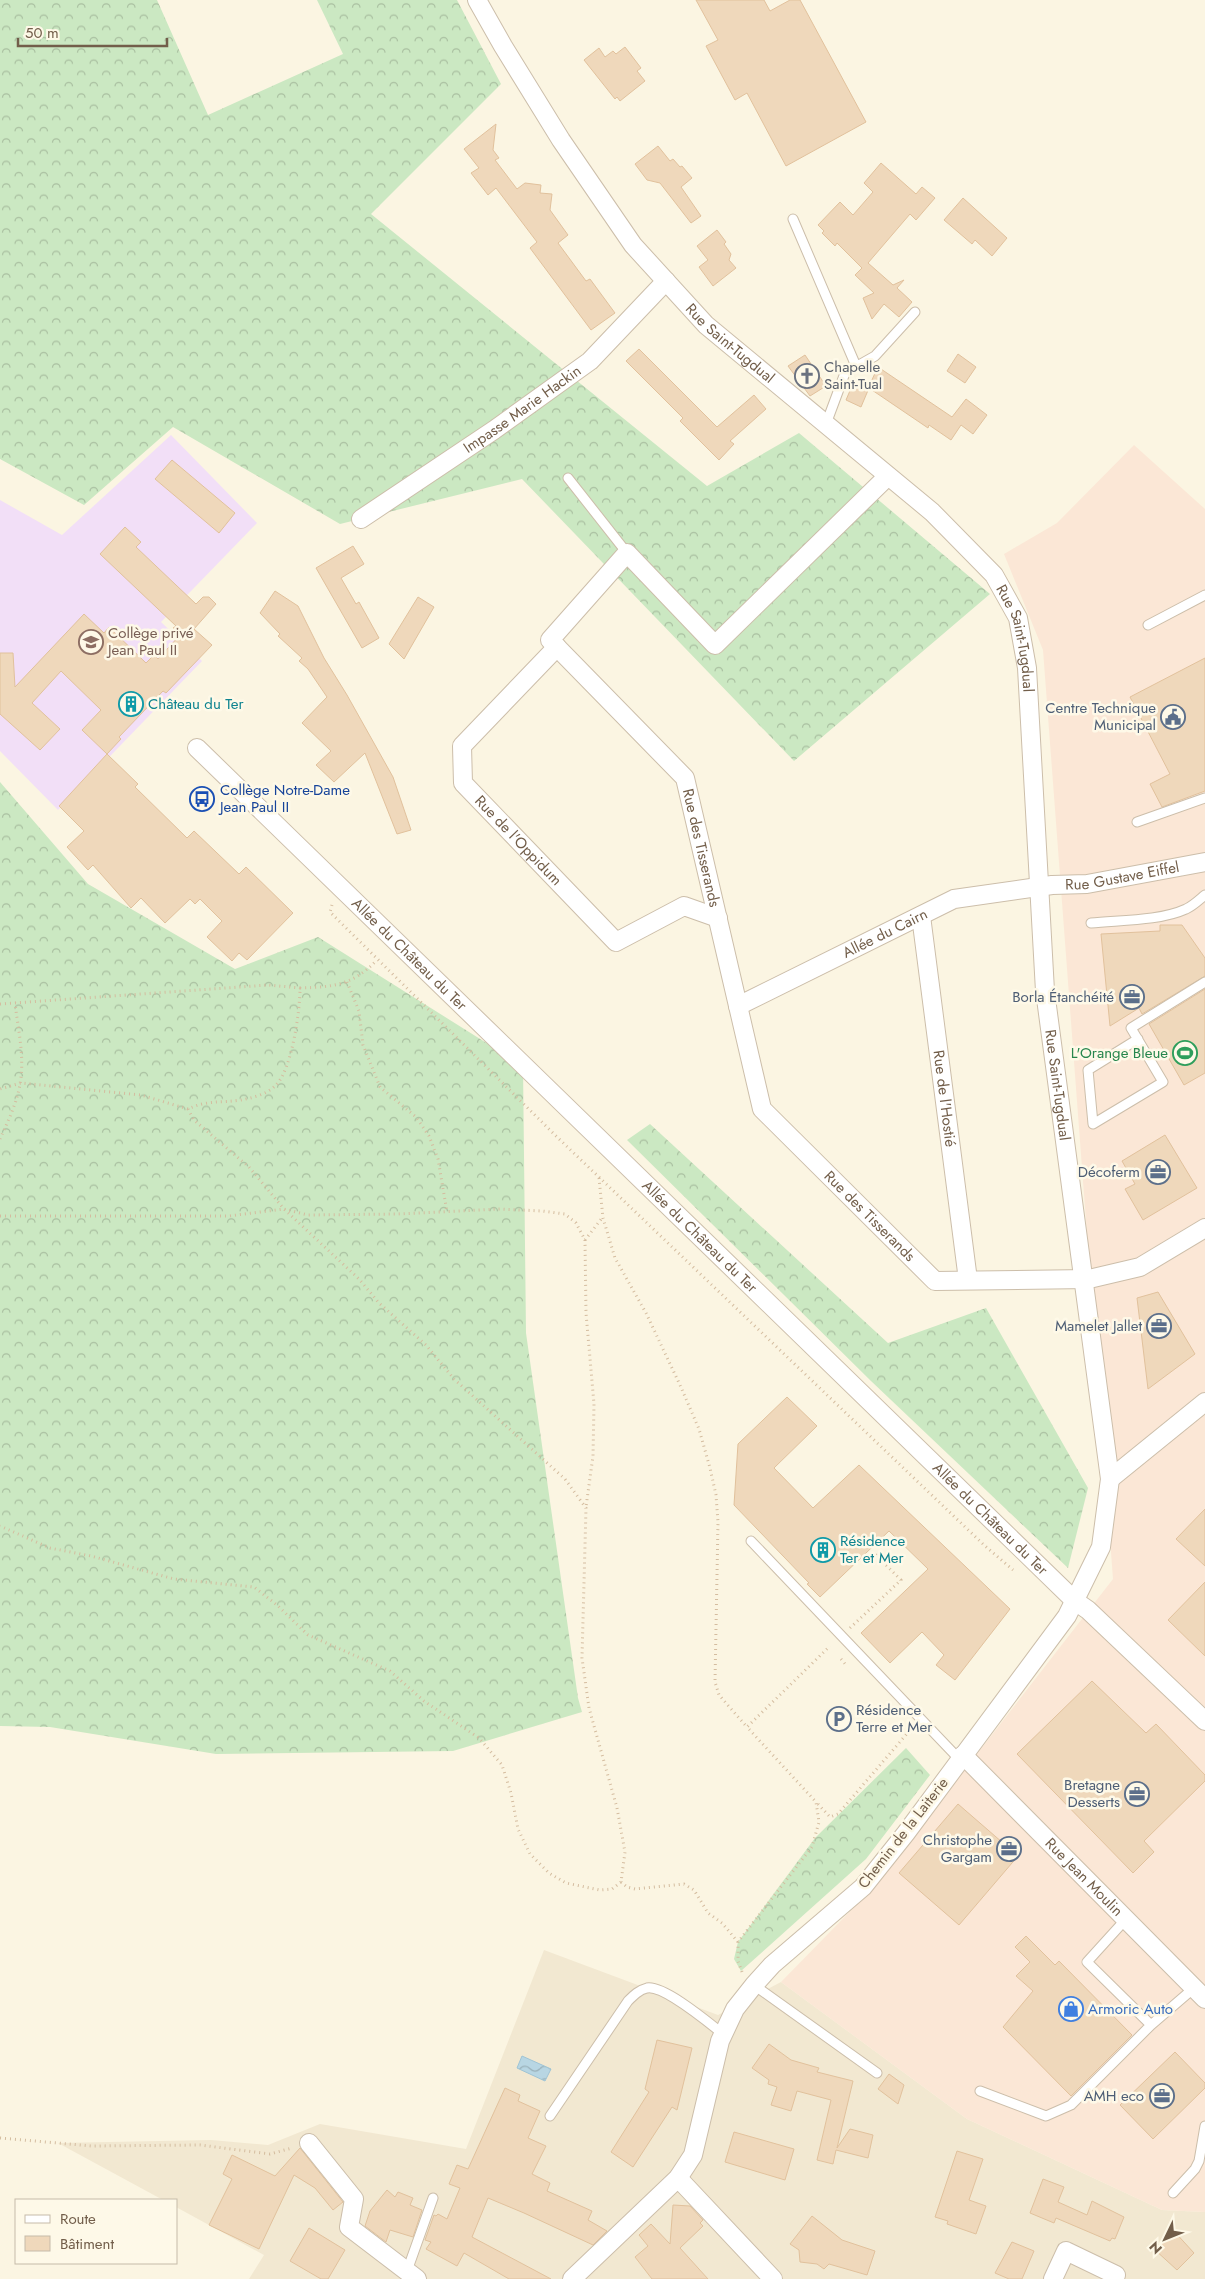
<svg xmlns="http://www.w3.org/2000/svg" width="1205" height="2279" viewBox="0 0 1205 2279" font-family="Jost,sans-serif">
	<style>
		.residential { fill: #f2e8d1 }
		.commercial { fill: #fbe7d6 }
		.education { fill: #f2dff7 }
		.forest { fill: url(#forest-crowns) }
		.water { fill: url(#water-waves); stroke: #9fc4d5 }
		.building { fill: #efd8bb; stroke: #e1c19c }
		.lines { fill: none; stroke-linecap: round; stroke-linejoin: round }
		.service-casing { stroke: #ccbeaa; stroke-width: 11 }
		.minor-casing { stroke: #ccbeaa; stroke-width: 20 }
		.path { stroke: #d4bc9f; stroke-width: 3; stroke-dasharray: 1 4; stroke-linecap: butt }
		.service { stroke: #fff; stroke-width: 9 }
		.minor { stroke: #fff; stroke-width: 18 }
		.labels { text-anchor: middle; stroke-width: 5; stroke-linejoin: round; paint-order: stroke }
		.street-label { font-size: 15px; fill: #725e4a; stroke: #fef9e8 }
		.worship-label { font-size: 15px; fill: #5b616d; stroke: #fef9e8; text-anchor: start }
		.education-label { font-size: 15px; fill: #785e54; stroke: #fef9e8; text-anchor: start }
		.culture-label { font-size: 15px; fill: #0d838f; stroke: #fef9e8; text-anchor: start }
		.service-label { font-size: 15px; fill: #4e5e75; stroke: #fef9e8; text-anchor: end }
		.transit-label { font-size: 15px; fill: #164399; stroke: #fef9e8; text-anchor: start }
		.leisure-label { font-size: 15px; fill: #27864d; stroke: #fef9e8; text-anchor: end }
		.shop-label { font-size: 15px; fill: #366cbe; stroke: #fef9e8; text-anchor: start }
	</style>
	<defs>
		<pattern id="forest-crowns" width="20" height="18" patternUnits="userSpaceOnUse" patternTransform="scale(1.25)"><rect width="20" height="18" fill="#cbe8c2"/><path d="M2 6a3 3 0 1 1 6 0M12 15a3 3 0 1 1 6 0" fill="none" stroke="#a9bfa0"/></pattern>
		<pattern id="water-waves" width="16" height="10" patternUnits="userSpaceOnUse" patternTransform="scale(1.25)"><rect width="16" height="10" fill="#b8d6e3"/><path d="M0 5q4-4 8 0t8 0" fill="none" stroke="#9ab1ba"/></pattern>
	</defs>
	<rect width="100%" height="100%" fill="#fbf5e2"/>
	<path class="residential" d="M544,1950l174,65 63,-33 186,137 195,91 43,2v67h-956l15,-24 -88,-48v-7h-13l-105,-57 153,-3 57,5 52,-21 146,25z"/>
	<path class="commercial" d="M1134,445l71,64v1703l-43,-2 -195,-91 -186,-137 91,-93 241,-310 -70,-929 -39,-96 53,-31z"/>
	<path class="education" d="M171,435l86,88 -96,99 41,39 -144,149 -58,-59v-251l62,35z"/>
	<path class="forest" d="M0,0h157l51,115 135,-61 -26,-54h140l44,84 -130,130 336,272 92,-53 191,161 -196,167 -272,-282 -182,45 -167,-97 -89,78 -84,-46z
		M0,782l88,102 147,85 83,-32 205,129 3,267 52,365 4,14 -129,39 -237,3 -166,-27 -50,-1z
		M650,1124l238,219 98,-35 102,180 -20,80 -197,-187 -244,-241z
		M906,1748l24,27 -64,84 -125,112 -7,-12 4,-17 77,-104z"/>
	<path class="water" d="M522,2056l29,13 -6,12 -28,-13z"/>
	<path class="building" d="M696,0h68l6,11 20,-11h10l66,122 -80,44 -39,-73 -12,7 -29,-54 12,-6z
		M625,47l16,21 -4,3 8,10 -25,20 -3,-4 -2,2 -31,-39 15,-12 6,9 8,-6 3,3z
		M496,124l-3,26 6,8 -4,2 22,29 8,-6 16,2 -1,8 12,1 -2,16 18,25 -10,8 28,38 4,-2 25,34 -24,17 -61,-82 7,-6 -41,-54 -8,7 -17,-22 8,-5 -15,-19z
		M658,146l12,15 3,-2 7,8 2,-1 10,12 -11,9 20,29 -10,7 -31,-40 -13,-3 -12,-16z
		M881,163l35,31 6,-7 13,11 -19,22 -6,-6 -42,49 25,22 11,-5 -7,8 15,14 -13,15 -15,-13 -12,15 -9,-21 11,-5 -19,-18 7,-7 -25,-25 -2,3 -13,-13 2,-2 -6,-6 22,-23 13,13 20,-23 -9,-9z
		M963,198l44,40 -15,18 -17,-16 -3,4 -28,-24z
		M717,230l9,12 -2,2 7,10 -2,6 7,8 -23,18 -14,-19 9,-7 -11,-14z
		M639,349l78,78 37,-32 12,14 -36,32 4,3 -15,16 -39,-39 3,-3 -57,-57z
		M958,354l18,13 -11,16 -18,-12z
		M805,355l21,31 -16,10 -22,-30z
		M878,367l74,50 14,-18 21,16 -14,19 -12,-9 -10,15 -22,-15 -1,3 -59,-40 -8,19 -15,-7 9,-21 14,7z
		M172,460l63,53 -16,20 -64,-54z
		M125,527l16,15 -5,5 60,57 7,-7h6l7,7 -22,25 18,16 -46,48 -3,-2 -44,46 2,2 -14,15 -25,-24 19,-20 -40,-39 -29,32 28,26 -20,21 -40,-36v-61h13l2,34 69,-73 20,19 5,-6 37,36 8,-8 4,4 22,-24 -7,-7 3,-2 -76,-72z
		M353,546l11,18 -23,14 15,26 3,-2 20,36 -17,10 -46,-80z
		M275,591l23,15 26,52 23,37 46,82 18,53 -14,4 -32,-81 -31,29 -18,-17 15,-14 -29,-28 25,-26 -19,-28 -9,-8 3,-3 -24,-22 2,-2 -20,-21z
		M418,597l16,10 -30,52 -15,-15z
		M1205,658v133l-43,16 -12,-23 20,-10 -40,-77z
		M107,754l31,30 -3,3 52,51 7,-7 45,43 7,-7 47,46 -46,47 -8,-7 -7,8 -25,-24 15,-16 -22,-22 -5,5 -5,-5 -25,24 -24,-25 -10,10 -38,-43 -5,5 -21,-23 17,-16 -25,-25z
		M1160,925h22l23,33v18l-63,38 -3,-6 -29,18 -9,-92 59,-3z
		M1205,989v84l-21,12 -35,-61z
		M1165,1135l32,53 -54,32 -18,-31 10,-5 -13,-23z
		M1158,1292l37,62 -47,35 -11,-91z
		M787,1397l30,29 -43,42 39,40 46,-43 151,144 -55,71 -19,-15 8,-10 -22,-23 -32,31 -29,-30 67,-64 -39,-38 -69,66 -13,-13 2,-1 -75,-78 4,-61z
		M1205,1509v57l-29,-27z
		M1205,1582v74l-37,-36z
		M1092,1681l54,52 10,-9 49,51v6l-61,60 10,11 -21,21 -116,-119z
		M958,1804l60,52 -59,69 -60,-52z
		M1026,1936l29,29 4,-4 73,74 -61,61 -68,-69 30,-36 -17,-15 14,-14 -15,-15z
		M657,2040l35,8 -15,62 -5,-3 -39,60 -22,-15 38,-60 -4,-3z
		M769,2044l22,16 28,8 -2,4 36,9 -16,67 13,-19 23,6 -5,23 -32,-8 -3,14 -16,-4 14,-60 -34,-9 -6,20 -20,-6 6,-18 -9,-3 1,-4 -17,-12z
		M1175,2052l30,31v5l-52,51 -33,-34z
		M889,2074l15,11 -6,19 -20,-15z
		M505,2088l15,7 -2,6 22,10 -12,27 18,8 -14,28 18,9 -3,8 45,20 -4,9 19,11 -14,14 -69,-32 -36,-15 -16,39 79,42h-42l-45,-26 -7,13 -31,-17 5,-7 -6,-2 9,-25 2,1 2,-2 9,5 13,-31 -11,-4 8,-19 11,4z
		M734,2132l60,17 -9,31 -60,-18z
		M300,2148l43,54 -10,8 -18,-22 -21,-13 -35,74 -50,-24 23,-46 -9,-5 9,-19 43,21z
		M957,2151l26,8 -14,41 17,6 -10,28 -29,-10 1,-3 -13,-4z
		M1043,2179l21,8 -6,15 29,13 5,-14 32,16 -9,22 -3,-1 -2,3 -54,-23 -2,5 -24,-10z
		M387,2190l8,7 3,-5 15,6 -3,7 12,5 -9,27 -23,-7 -4,12 -21,-16 5,-15z
		M673,2205l17,1 13,14 -3,3 3,3 -23,22 28,31h-56l-17,-22 13,-11 -9,-11 12,-11 19,20z
		M812,2216l30,24 33,11 -8,24 -38,-11 -5,5 -7,-5 -17,-2 -1,-12 -9,-6z
		M309,2228l36,22 -17,29h-7l-31,-18z
		M1173,2230l21,23 -17,17 -23,-21z
		M1012,2242l22,9 -12,28h-13l-14,-6z"/>
	<g class="lines">
		<defs>
			<path id="service" d="M793,219l63,147
				M826,424l19,-51 30,-17 40,-44
				M568,478l59,75
				M1148,625l57,-30
				M1137,822l68,-24
				M1091,923c28,-3 69,-2 95,-14 7,-3 13,-9 19,-14
				M1138,1039l-50,31 5,54 70,-42 -32,-54 74,-46
				M751,1541l209,219
				M1126,1919l-39,43 64,63 43,-37
				M754,1985l123,88
				M980,2091l66,25 25,-11 80,-80
				M550,2116l78,-115c6,-6 11,-11 19,-13 17,-3 62,35 76,46
				M1173,2193l22,-24 4,-8 6,-35
				M407,2271l26,-73"/>
			<g id="minor">
				<path id="s1" d="M477,0l26,46 58,94 72,105 73,80 226,187 62,63 24,43 9,50 18,323 65,488 -9,68 -34,69 -161,217 -43,54 -91,78 -18,20 -19,24 -15,32 -27,114 -15,23 -106,101"/>
				<path id="s2" d="M888,476l-173,169 -88,-92 -77,87 135,138 77,331 173,172 154,-2 51,-12 65,-39"/>
				<path id="s3" d="M361,519l133,-89 96,-69 76,-80"/>
				<path id="s4" d="M557,647l-95,99 1,37 153,159 68,-36 34,12"/>
				<path id="s5" d="M197,748l878,853 13,9 117,111"/>
				<path id="s6" d="M921,916l47,364"/>
				<path id="s7" d="M738,1006l216,-107 98,-14 35,-1 118,-22"/>
				<path d="M1110,1479l95,-77"/>
				<path id="s8" d="M963,1755l242,244"/>
				<path d="M309,2143l45,56 -5,28 68,52"/>
				<path d="M678,2178l95,101"/>
				<path d="M1053,2279l13,-28 50,24 -2,4"/>
			</g>
		</defs>
		<use href="#service" class="service-casing"/>
		<use href="#minor" class="minor-casing"/>
		<path class="path" d="M332,905l-2,7 227,225 427,408 29,25
			M347,982l12,29 4,34 17,42 36,30 13,19 9,23 9,53
			M300,988c34,-1 53,-3 77,-28
			M0,1004l268,-19 32,3c0,23 -8,81 -24,97 -8,9 -24,13 -35,15 -20,3 -34,0 -53,9l-47,-14 -120,-12 -21,6
			M188,1109l6,11 55,47 35,42 24,6 89,-1 103,-5 42,2 23,3 11,9 9,17 1,73 8,91 -1,52 -7,51
			M0,1139c8,-18 17,-36 20,-55 5,-26 -2,-55 -5,-81
			M599,1178l4,40 12,40 31,55 34,72 19,44 11,39 6,27 2,27 -3,160 4,13 28,32 83,-81
			M0,1216h229l55,-7 75,70 20,24 47,42 28,34 111,100 21,29 -4,150 7,50 28,100 8,44 -4,30 -9,7 -12,1 -34,-7 -17,-10 -19,-19 -12,-25 -7,-36 -9,-28 -23,-27 -55,-37 -34,-30 -82,-36 -31,-30 -23,-18 -80,-8 -83,-23 -41,-8 -50,-22
			M585,1240l17,-22
			M850,1628l51,-48 -26,-26
			M841,1659l5,6
			M818,1804l12,13 8,-3 73,-85
			M621,1882l6,5 8,2 49,-5 10,6 14,23 14,10 16,19
			M742,1972l-4,-11v-19l74,-95 7,-25 -3,-20 -69,-75
			M0,2138l92,8 108,-1 70,9 22,-6"/>
		<use href="#service" class="service"/>
		<use href="#minor" class="minor"/>
	</g>
	<defs>
		<symbol id="church-ring" viewBox="-11 -11 22 22"><circle r="9.5" fill="#fef9e8" stroke="#6b7280" stroke-width="1.5"/><path d="M-1.2-6h2.4v3.5h3.3v2.4h-3.3V6h-2.4V-.1h-3.3v-2.4h3.3Z" fill="#6b7280"/></symbol>
		<symbol id="school-ring" viewBox="-11 -11 22 22"><circle r="9.5" fill="#fef9e8" stroke="#8d6e63" stroke-width="1.5"/><path d="M0-5L7-2L0 1L-7-2ZM-4 1L0 2.5L4 1V4Q0 6-4 4Z" fill="#8d6e63"/></symbol>
		<symbol id="building-ring" viewBox="-11 -11 22 22"><circle r="9.5" fill="#fef9e8" stroke="#0f9aa8" stroke-width="1.5"/><path d="M-4-6H4V6H1V3H-1V6H-4ZM-2.5-4.3h1.7v1.8h-1.7ZM.8-4.3h1.7v1.8H.8ZM-2.5-1h1.7V.8h-1.7ZM.8-1h1.7V.8H.8Z" fill="#0f9aa8"/></symbol>
		<symbol id="civic-ring" viewBox="-11 -11 22 22"><circle r="9.5" fill="#fef9e8" stroke="#5c6f8a" stroke-width="1.5"/><path d="M-.6-6.5H3V-4.5H.6V-3L4-1V1h2V6H-6V1h2V-1L-.6-3ZM-1.2 2.5V6h2.4V2.5Z" fill="#5c6f8a"/></symbol>
		<symbol id="bus-ring" viewBox="-11 -11 22 22"><circle r="9.5" fill="#fef9e8" stroke="#1a4fb4" stroke-width="1.5"/><path d="M-5-6H5V4H4V6H2V4H-2V6H-4V4H-5ZM-3.5-4V0h7V-4ZM-3.5 1.2v1.5H-2V1.2ZM2 1.2v1.5H3.5V1.2Z" fill="#1a4fb4"/></symbol>
		<symbol id="office-ring" viewBox="-11 -11 22 22"><circle r="9.5" fill="#fef9e8" stroke="#5c6f8a" stroke-width="1.5"/><path d="M-6-3h4V-5.5h4V-3h4V5H-6ZM-1-4.5V-3h2v-1.5ZM-6 0V1H6V0Z" fill="#5c6f8a"/></symbol>
		<symbol id="stadium-ring" viewBox="-11 -11 22 22"><circle r="9.5" fill="#fef9e8" stroke="#2e9e5b" stroke-width="1.5"/><path d="M0-5a6.5 5 0 1 0 0 10a6.5 5 0 1 0 0-10ZM-3.5-1.8h7v3.6h-7Z" fill="#2e9e5b"/></symbol>
		<symbol id="parking-ring" viewBox="-11 -11 22 22"><circle r="9.5" fill="#fef9e8" stroke="#5c6f8a" stroke-width="1.5"/><path d="M-3.5-5.5H1a3.5 3.5 0 0 1 0 7H-1V5.5H-3.5ZM-1-3.4V-.6H.8a1.4 1.4 0 0 0 0-2.8Z" fill="#5c6f8a"/></symbol>
		<symbol id="shop-ring" viewBox="-11 -11 22 22"><circle r="9.5" fill="#fef9e8" stroke="#3f7fe0" stroke-width="1.5"/><path d="M-5-2.5h2.3a2.7 3.5 0 0 1 5.4 0H5L5.5 6h-11ZM-1.5-2.5h3a1.5 2.3 0 0 0-3 0Z" fill="#3f7fe0"/></symbol>
	</defs>
	<g fill-rule="evenodd">
		<use href="#church-ring" x="793" y="362" width="28" height="28"/>
		<use href="#school-ring" x="77" y="628" width="28" height="28"/>
		<use href="#building-ring" x="117" y="690" width="28" height="28"/>
		<use href="#civic-ring" x="1159" y="703" width="28" height="28"/>
		<use href="#bus-ring" x="188" y="785" width="28" height="28"/>
		<use href="#office-ring" x="1118" y="983" width="28" height="28"/>
		<use href="#stadium-ring" x="1171" y="1039" width="28" height="28"/>
		<use href="#office-ring" x="1144" y="1158" width="28" height="28"/>
		<use href="#office-ring" x="1145" y="1312" width="28" height="28"/>
		<use href="#building-ring" x="809" y="1536" width="28" height="28"/>
		<use href="#parking-ring" x="825" y="1705" width="28" height="28"/>
		<use href="#office-ring" x="1123" y="1780" width="28" height="28"/>
		<use href="#office-ring" x="995" y="1835" width="28" height="28"/>
		<use href="#shop-ring" x="1057" y="1995" width="28" height="28"/>
		<use href="#office-ring" x="1148" y="2082" width="28" height="28"/>
	</g>
	<g class="labels">
		<g class="street-label">
			<text dy="5" stroke="none"><textPath href="#s1" startOffset="429">Rue Saint-Tugdual</textPath></text>
			<text dy="5" stroke="none"><textPath href="#s3" startOffset="195">Impasse Marie Hackin</textPath></text>
			<text dy="5" stroke="none"><textPath href="#s1" startOffset="849">Rue Saint-Tugdual</textPath></text>
			<text dy="5" stroke="none"><textPath href="#s4" startOffset="254">Rue de l'Oppidum</textPath></text>
			<text dy="5" stroke="none"><textPath href="#s2" startOffset="750">Rue des Tisserands</textPath></text>
			<text dy="5" stroke="none"><textPath href="#s7" startOffset="411">Rue Gustave Eiffel</textPath></text>
			<text dy="5" stroke="none"><textPath href="#s7" startOffset="164">Allée du Cairn</textPath></text>
			<text dy="5" stroke="none"><textPath href="#s5" startOffset="296">Allée du Château du Ter</textPath></text>
			<text dy="5" stroke="none"><textPath href="#s1" startOffset="1299">Rue Saint-Tugdual</textPath></text>
			<text dy="5" stroke="none"><textPath href="#s6" startOffset="184">Rue de l'Hostié</textPath></text>
			<text dy="5" stroke="none"><textPath href="#s2" startOffset="1170">Rue des Tisserands</textPath></text>
			<text dy="5" stroke="none"><textPath href="#s5" startOffset="701">Allée du Château du Ter</textPath></text>
			<text dy="5" stroke="none"><textPath href="#s5" startOffset="1106">Allée du Château du Ter</textPath></text>
			<text transform="translate(903 1833) rotate(-52)" y="5">Chemin de la Laiterie</text>
			<text dy="5" stroke="none"><textPath href="#s8" startOffset="172">Rue Jean Moulin</textPath></text>
		</g>
		<g class="worship-label">
			<text x="824" y="372">Chapelle<tspan x="824" dy="17">Saint-Tual</tspan></text>
		</g>
		<g class="education-label">
			<text x="108" y="638">Collège privé<tspan x="108" dy="17">Jean Paul II</tspan></text>
		</g>
		<g class="culture-label">
			<text x="148" y="709">Château du Ter</text>
			<text x="840" y="1546">Résidence<tspan x="840" dy="17">Ter et Mer</tspan></text>
		</g>
		<g class="service-label">
			<text x="1156" y="713">Centre Technique<tspan x="1156" dy="17">Municipal</tspan></text>
			<text x="1114" y="1002">Borla Étanchéité</text>
			<text x="1140" y="1177">Décoferm</text>
			<text x="1142" y="1331">Mamelet Jallet</text>
			<text x="856" y="1715" text-anchor="start">Résidence<tspan x="856" dy="17">Terre et Mer</tspan></text>
			<text x="1120" y="1790">Bretagne<tspan x="1120" dy="17">Desserts</tspan></text>
			<text x="992" y="1845">Christophe<tspan x="992" dy="17">Gargam</tspan></text>
			<text x="1144" y="2101">AMH eco</text>
		</g>
		<g class="transit-label">
			<text x="220" y="795">Collège Notre-Dame<tspan x="220" dy="17">Jean Paul II</tspan></text>
		</g>
		<g class="leisure-label">
			<text x="1168" y="1058">L'Orange Bleue</text>
		</g>
		<g class="shop-label">
			<text x="1088" y="2014">Armoric Auto</text>
		</g>
	</g>
	<rect x="15" y="2199" width="162" height="65" fill="#fef9e8" stroke="#c6bba9"/>
	<rect x="25" y="2215" width="25" height="8" fill="#ffffff" stroke="#c6bba9"/>
	<text x="60" y="2224" font-size="15" fill="#725e4a">Route</text>
	<rect x="25" y="2236" width="25" height="15" fill="#efd8bb" stroke="#c6bba9"/>
	<text x="60" y="2249" font-size="15" fill="#725e4a">Bâtiment</text>
	<g transform="translate(1165 2239) rotate(227)" stroke="#fef9e8" stroke-width="4" paint-order="stroke">
	<path d="M0-4L9 19L0 12L-9 19Z" fill="#725e4a"/>
	<text y="-8" font-size="14" font-weight="bold" text-anchor="middle" fill="#725e4a">N</text>
	</g>
	<path d="M18 38v8h149v-8" fill="none" stroke="#725e4a" stroke-width="2.5"/>
	<text x="25" y="38" font-size="15" fill="#725e4a" stroke="#fef9e8" stroke-width="4" paint-order="stroke">50 m</text>
</svg>
